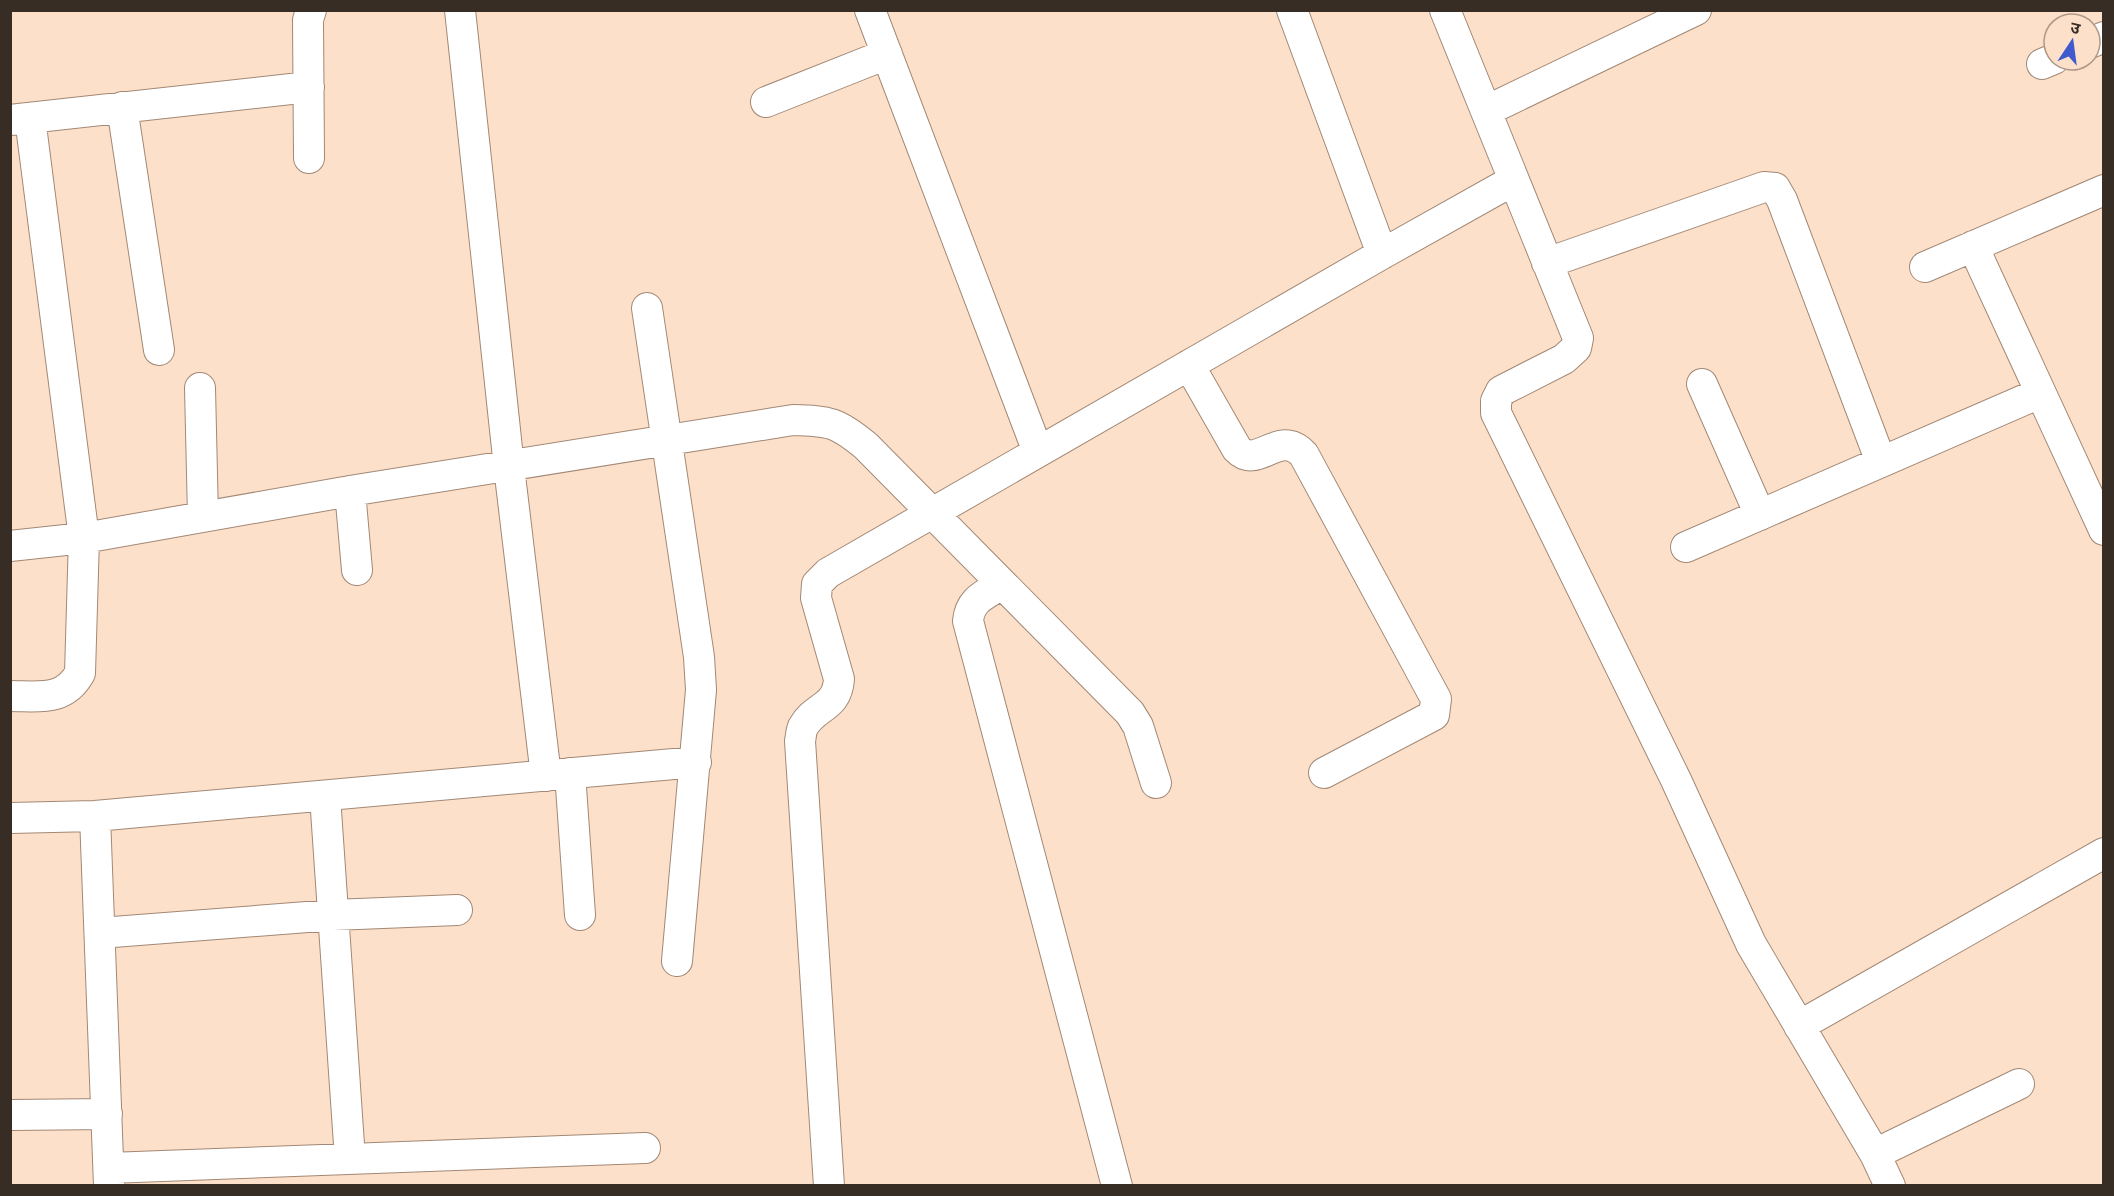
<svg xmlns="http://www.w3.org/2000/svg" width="2114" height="1196" viewBox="0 0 2114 1196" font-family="'Sofia Sans Condensed','Noto Sans Devanagari',sans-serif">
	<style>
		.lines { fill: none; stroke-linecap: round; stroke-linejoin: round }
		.minor-casing { stroke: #a28875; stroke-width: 32 }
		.minor { stroke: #fff; stroke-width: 30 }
	</style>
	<rect width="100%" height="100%" fill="#fce0ca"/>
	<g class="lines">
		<defs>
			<path id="minor" d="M460,10l49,457 37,309
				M870,10l168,442
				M1292,10l90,244
				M1445,10l133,328 -2,10 -12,11 -63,32 -5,10v12l180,367 75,164 124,210 15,32
				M2090,43l14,-6
				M2042,64l12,-5
				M766,102l121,-48
				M122,107l37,243
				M1486,111l210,-101
				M10,120l299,-33
				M309,158l-1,-138 3,-10
				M1973,246l131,284
				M1547,263l217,-76 11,1 7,12 99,262
				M1925,267l179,-77
				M647,308l52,349 2,33 -24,271
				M1189,365l48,84c21,22 42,-22 67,6l132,244 -2,16 -110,58
				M1702,384l58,131
				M200,388l3,129
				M350,491l7,79
				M10,546l74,-8 266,-47 443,-71c37,1 44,2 73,26l264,267 8,13 18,57
				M1686,547l354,-154
				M1002,584c-17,11 -32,15 -34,37l149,565
				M10,696c29,0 54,6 70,-23l4,-135 -54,-420
				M570,773l10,142
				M325,796l25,363
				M95,816l14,370
				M10,818l85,-2 601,-54
				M100,933l233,-18 124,-5
				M1799,1026l305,-173
				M10,1115l97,-1
				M1875,1154l144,-70
				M109,1168l536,-20
				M829,1186l-29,-445c1,-4 1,-10 3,-14 12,-22 34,-18 36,-48l-23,-81 1,-14 11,-11 554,-319 132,-74"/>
		</defs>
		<use href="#minor" class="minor-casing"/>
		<use href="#minor" class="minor"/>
	</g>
	<rect width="2114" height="1196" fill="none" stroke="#382d25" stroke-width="24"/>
	<g transform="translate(2072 42) rotate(13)"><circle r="28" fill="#fce0ca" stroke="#ae9888" stroke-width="1.5"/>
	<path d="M0-4.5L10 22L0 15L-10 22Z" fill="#3f5acd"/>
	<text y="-9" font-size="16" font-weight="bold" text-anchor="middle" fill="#382d25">उ</text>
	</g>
</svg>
